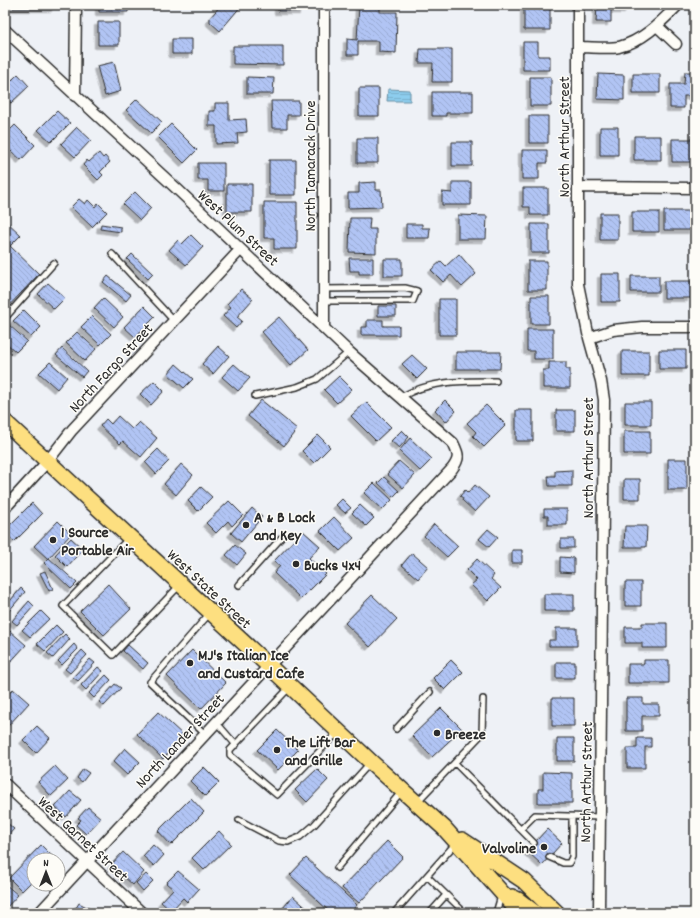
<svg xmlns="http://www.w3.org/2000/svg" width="700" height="918" viewBox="0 0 700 918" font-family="Dekko,sans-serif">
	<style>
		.water { fill: url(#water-rules); stroke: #668ca0 }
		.building { fill: url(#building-back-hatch); stroke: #2b2b2b; filter: url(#shadow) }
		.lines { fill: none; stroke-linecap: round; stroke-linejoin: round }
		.lane-casing { stroke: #2b2b2b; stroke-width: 8 }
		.street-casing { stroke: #2b2b2b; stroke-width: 13 }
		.primary-casing { stroke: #2b2b2b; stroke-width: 18 }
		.lane { stroke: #fdfcf7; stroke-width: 5 }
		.street { stroke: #fdfcf7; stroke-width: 10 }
		.primary { stroke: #fddf80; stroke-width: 15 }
		.poi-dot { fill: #2b2b2b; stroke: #fdfcf7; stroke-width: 1.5 }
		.labels { text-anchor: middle; stroke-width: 3; stroke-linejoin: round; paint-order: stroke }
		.street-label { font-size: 16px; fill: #2b2b2b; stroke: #fdfcf7 }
		.poi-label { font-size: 16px; font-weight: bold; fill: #2b2b2b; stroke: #fdfcf7; text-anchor: start }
	</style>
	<defs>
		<pattern id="water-rules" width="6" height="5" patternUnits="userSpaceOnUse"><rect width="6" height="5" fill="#8dcdee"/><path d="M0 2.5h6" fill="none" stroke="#7ab0cc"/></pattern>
		<pattern id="building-back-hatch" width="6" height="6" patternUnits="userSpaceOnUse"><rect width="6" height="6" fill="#b1c4f4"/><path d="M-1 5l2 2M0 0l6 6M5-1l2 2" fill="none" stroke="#98a9d1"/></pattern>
		<filter id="shadow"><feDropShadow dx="-3.5" dy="3.5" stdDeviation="0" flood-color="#0004"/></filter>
	</defs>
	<rect width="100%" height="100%" fill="#eef1f6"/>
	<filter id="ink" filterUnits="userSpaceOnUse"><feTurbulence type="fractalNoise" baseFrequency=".025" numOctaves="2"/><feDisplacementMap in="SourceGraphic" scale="8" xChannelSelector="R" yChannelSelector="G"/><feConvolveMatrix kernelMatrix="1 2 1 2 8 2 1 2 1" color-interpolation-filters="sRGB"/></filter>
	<g filter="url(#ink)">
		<path class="water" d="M388,89l22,1v11h-23z"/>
		<path class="building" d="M13,5h42v3h-42z
			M99,5h29v7h-29z
			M221,5h21l-22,26 -10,-9v-4z
			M278,5h25v6h-25z
			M359,5h21v7h17l-1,41 -17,-1v-11h-21v14h-11v-16l10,1z
			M524,5h26v25h-26z
			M597,5h31v5h-17v12h-15z
			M98,22h21v23h-21z
			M172,39h20v15h-20z
			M523,42h15v14h12v14h-27z
			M233,46h50v19l-50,-1z
			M420,49h32v33h-20l1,-19h-14z
			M114,62l7,29 -16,5 -8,-30z
			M685,72h10v24h-11v12h-14v-24h14z
			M18,74l11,12 -18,17 -6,-6v-10z
			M598,74l26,1v25l-27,-1z
			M633,74h27v19h-27z
			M247,77l27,1 -1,16h-26z
			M530,77h21v29h-21z
			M359,88h20v28h-20z
			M432,92h41v21h-27v3h-14z
			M137,99l25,23 -11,11 -25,-23z
			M271,101h28v14h-12v13h-15z
			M215,103h14v17l17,-1 1,13 -10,1 1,10 -22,1v-18h-7v-15h6z
			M57,111l13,12 -19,19 -13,-12z
			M529,116h19v27h-19z
			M171,124l26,26 -13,13 -26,-26z
			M15,125l20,20 -14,15 -10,-9 -3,3 -3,-2v-17z
			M77,127l14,13 -16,17 -14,-13z
			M600,127h18v28h-18z
			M634,136h27v24h-27z
			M357,138h21v25h-21z
			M672,139h20v23h-20z
			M452,142h20v24h-20z
			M522,150h25v13h-8v16h-17z
			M99,153l4,5 2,-2 5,6 -10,10 3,3 -5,5 -15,-15 4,-5 2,2z
			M269,160h27v35h-27z
			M198,163h26v28h-16v-11h-10z
			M376,182v8h5l1,17 -34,1v-15h11v-10z
			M452,182h19v23h-29v-13l10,1z
			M227,184h25v28h-25z
			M523,188h25v27h-18v-8h-7z
			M135,192l16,16 -11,12 -17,-16z
			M79,199l6,5 3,-4 7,7 3,-4 9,9 -15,15 -21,-20z
			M264,202h33v47h-23v-11h-10z
			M664,211h28v19h-28z
			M632,212h27v20h-27z
			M600,213h18v27h-18z
			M458,215l29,1 -1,23h-28z
			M350,218h20l-1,11h7v24l-27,-1z
			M5,220l16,15 -11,11 29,28 -34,36z
			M101,224l20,3v5l-21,-3z
			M406,224h16v4h8l-1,10h-23z
			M531,224h18v29h-18z
			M191,235l12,12 -17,18 -17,-15 9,-10 4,4z
			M132,254l21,20 -5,5 -21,-20z
			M459,254l17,20 -14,13 -11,-12 -8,7 -12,-12 10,-9 5,5z
			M349,258h24v16h-14v-3h-9z
			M384,259h18v17h-18z
			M528,261h19v29h-19z
			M601,274h19v28h-19z
			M108,276l23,19 -5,6 -23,-19z
			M631,276h28v16h-28z
			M664,281h27v17h-27z
			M48,283l17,15 -11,11 -16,-15z
			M241,289l12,10 -16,18 5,4 -6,7 -13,-12 8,-9 -4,-3z
			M531,296h18v28h-18z
			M103,298l20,19 -9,10 -20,-19z
			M439,299h17v36h-17z
			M144,306l11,11 -20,20 -11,-10z
			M378,306h18v10h-18z
			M24,310l17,17 -10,10 -18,-16z
			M92,316l19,18 -11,11 -19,-18z
			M279,317l29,33 -17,15 -29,-33z
			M367,320h16v6h16v9h-38v-8h6z
			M9,325l18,16 -11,11 -11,-10v-13z
			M527,329h26v30h-19v-8h-7z
			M77,332l19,17 -11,12 -19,-18z
			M218,346l11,10 -16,18 -11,-10z
			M62,348l25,23 -5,6 -26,-22z
			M659,350h27v19h-27z
			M622,351h27v25h-27z
			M456,352h45l-1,17h-44z
			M412,355l15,14 -10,10 -15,-15z
			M50,362l17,15 -10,12 -18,-16z
			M549,362h17v7h4v19h-27v-18h6z
			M176,364l17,15 -9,9 -16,-14z
			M234,364l16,14 -12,13 -16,-14z
			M339,376l13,13 -15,14 -13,-13z
			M154,381l10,10 -13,14 -11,-11z
			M261,400l36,29 -13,17 -36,-30z
			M445,400l11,11 -10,11 -11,-12z
			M366,402l25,25 -15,14 -25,-25z
			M625,402h26v23h-26z
			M486,405l20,20 -22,22 -11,-11 3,-4 -9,-9z
			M516,410h17v31h-17z
			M556,410h19v21h-19z
			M118,416l14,13 7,-7 18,16 -16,19 -18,-16 -3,3 -20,-18 6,-7 5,5z
			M402,430l7,7 -10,11 -8,-7z
			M624,431h26v23h-26z
			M318,435l12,12 -16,16 -12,-12z
			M410,438l22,21 -12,12 -21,-20z
			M158,449l11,12 -13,13 -11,-12z
			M668,459h19v31h-19z
			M399,461l16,14 -12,13 -16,-14z
			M181,464l12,11 -17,20 -12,-11z
			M572,470v16h-23l-1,-10h7v-5z
			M384,477l15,14 -6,6 -15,-14z
			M624,479h16v20h-16z
			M374,483l18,17 -10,10 -18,-17z
			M475,485l14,12 -14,15 -13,-12 1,-2 -3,-2 5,-6 3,3z
			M201,487l11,10 -14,14 -10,-10z
			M342,499l9,9 -6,5 -9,-8z
			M229,501l14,14 -11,11 -4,-5 -12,12 -10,-10z
			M32,503l10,11 -28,28 -9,-10v-2z
			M360,505l14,13 -8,8 -14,-13z
			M252,508l10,9 -21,25 -10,-9z
			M544,509h23v16h-19v-9h-4z
			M334,517l20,21 -14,13 -20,-20z
			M58,521l13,13 -23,25 -14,-13z
			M434,524l24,22 -11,11 -23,-21z
			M625,526h22l-1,21h-22z
			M488,529l10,8 -9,10 -10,-8z
			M303,531l17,15 -11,12 17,16 -25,25 -27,-26 6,-7 -6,-5z
			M71,538l12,11 -16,18 -12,-12z
			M561,539h13v9h-13z
			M235,545l11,9 -9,11 -11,-10z
			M512,550h10v13h-10z
			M412,553l16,14 -10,12 -16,-14z
			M560,557l14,1v15l-14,-1z
			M49,558l28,25 -6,6 -27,-26z
			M477,559l17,16 -3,4 10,9 -13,13 -17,-16 6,-5 -10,-10z
			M45,571l8,18 -4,2 -9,-18z
			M625,582h16v24h-16z
			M108,584l23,25 -27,26 -24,-24z
			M21,588l4,4 -17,20 -3,-2v-3z
			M544,594h30v17h-30z
			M372,595l25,24 -27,28 -25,-24z
			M29,601l5,5 -17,19 -5,-4z
			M41,611l8,8 -19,18 -8,-7z
			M642,623h25v25h-25v-5h-17v-16h17z
			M56,625l7,7 -18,19 -8,-7z
			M556,628h21v18h-28v-6h7z
			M10,631l16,14 -21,23v-31z
			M65,634l5,5 -17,19 -6,-5z
			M74,644l4,5 -16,16 -4,-4z
			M128,645l20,18 -5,6 -20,-18z
			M82,650l5,5 -17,18 -5,-4z
			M192,650l34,33 -25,26 -34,-33z
			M90,659l5,4 -17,18 -5,-4z
			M451,660l12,12 -18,18 -12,-12z
			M644,660h25v23h-41v-19h16z
			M556,662h19v16h-19z
			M98,667l5,4 -17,19 -5,-5z
			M106,675l5,5 -17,18 -5,-5z
			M115,684l6,4 -17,18 -5,-4z
			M13,689l16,14 -22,24 -2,-2v-27z
			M552,698h22v28h-22z
			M626,698h17v6h16v12h-17v15h-16z
			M441,708l21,21 -30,28 -20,-21z
			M158,712l26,24 -21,23 -26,-25z
			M37,726l13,12 -14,15 -13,-13z
			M277,730l21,20 -20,20 -21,-20z
			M557,738h17v23h-17z
			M637,738h14v9h-6v21h-18v-20h10z
			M125,748l15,14 -13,13 -14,-13z
			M55,766l13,14 -17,16 -13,-14z
			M204,767l15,15 -14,14 -15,-15z
			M83,769l6,4 -7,9 -5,-4z
			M317,769l11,11 -21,22 -12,-12z
			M543,772l29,1v30h-34v-14h5z
			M70,791l11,9 -15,17 -11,-10z
			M191,798l13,14 -33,33 -13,-14z
			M88,807l13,11 -15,16 -10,-9 5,-5 -3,-2z
			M5,821l9,8 -9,10z
			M547,829l15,14 -20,22 -15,-14z
			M219,831l12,13 -27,26 -12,-12z
			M387,841l16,16 -44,46 -17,-15z
			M41,845l13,13 -1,2h-19v19l-12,12 -13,-13z
			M153,845l11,10 -10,11 -11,-10z
			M123,852l21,20 -11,13 -22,-20z
			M306,858l51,47 -7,8h-19l-41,-38z
			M178,871l21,18 -12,13 -4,-4 -12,13 -10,-9 12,-13 -7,-6z
			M146,874l7,7 -10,10 -7,-8z
			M5,884l13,11 -13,14z
			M293,896l19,17h-23l-6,-5z
			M79,903l17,9v1h-23z"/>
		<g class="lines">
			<defs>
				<path id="lane" d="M112,254l62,67
					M324,301h89l4,-10 -12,-3 -81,1
					M5,318l49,-55
					M255,396l42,-9 20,-8 32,-27
					M401,397c29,-17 62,-16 95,-16
					M128,539l-65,67 50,49 67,-70
					M239,585l42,-47
					M290,687l-60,63v5l47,40 60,-62
					M216,722l20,23
					M396,729l34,-37
					M205,734l-55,-52 60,-69
					M455,763l79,80
					M417,802l65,-68 1,-35
					M239,820l40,21 9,1 12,-5 14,-12 56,-62
					M521,829l14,-14 65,2
					M549,857l14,6h6l3,-6v-40
					M337,868l65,-77
					M427,876l38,37
					M394,913l62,-70
					M430,913l16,-18
					M496,913l5,-17"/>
				<path id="street" d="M578,5v279l11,54 12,43 3,19 -5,511 -1,2
					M657,26l19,18
					M5,30l172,159 172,163 104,91c6,12 7,15 -1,26l-413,444
					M578,47c13,0 30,2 41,0 24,-6 42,-25 59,-42
					M75,96l1,-91
					M578,187l117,1
					M324,328v-323
					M589,338l24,-8 29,-3h53
					M5,508l42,-46 25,-32 168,-180
					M5,784l137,129"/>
				<path id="primary" d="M5,422l264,244 102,96 73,66 76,85
					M462,840l62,41 33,32
					M512,897l6,3 17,13"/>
			</defs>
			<use href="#lane" class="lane-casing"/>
			<use href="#street" class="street-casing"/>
			<use href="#primary" class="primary-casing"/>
			<use href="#lane" class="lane"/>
			<use href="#street" class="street"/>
			<use href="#primary" class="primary"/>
		</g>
	</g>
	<g class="poi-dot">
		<circle cx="246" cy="525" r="4"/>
		<circle cx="53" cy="540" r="4"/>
		<circle cx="296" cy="564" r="4"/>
		<circle cx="190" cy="663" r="4"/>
		<circle cx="437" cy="733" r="4"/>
		<circle cx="277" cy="750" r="4"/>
		<circle cx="544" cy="847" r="4"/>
	</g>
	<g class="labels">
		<g class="street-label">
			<text transform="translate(563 137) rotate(-90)" y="6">North Arthur Street</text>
			<text transform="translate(309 166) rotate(-90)" y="6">North Tamarack Drive</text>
			<text transform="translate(239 227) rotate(43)" y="6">West Plum Street</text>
			<text transform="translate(110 367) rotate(-47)" y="6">North Fargo Street</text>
			<text transform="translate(587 458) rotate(-90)" y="6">North Arthur Street</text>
			<text transform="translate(210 588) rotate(43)" y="6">West State Street</text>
			<text transform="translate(179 740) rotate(-47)" y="6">North Lander Street</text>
			<text transform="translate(585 782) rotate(-89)" y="6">North Arthur Street</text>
			<text transform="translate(84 838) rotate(43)" y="6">West Garnet Street</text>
		</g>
		<g class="poi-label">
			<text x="254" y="522">A &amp; B Lock<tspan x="254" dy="18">and Key</tspan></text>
			<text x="61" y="537">1 Source<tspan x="61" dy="18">Portable Air</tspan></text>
			<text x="304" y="570">Bucks 4x4</text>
			<text x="198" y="660">MJ's Italian Ice<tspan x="198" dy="18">and Custard Cafe</tspan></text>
			<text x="445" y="739">Breeze</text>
			<text x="285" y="747">The Lift Bar<tspan x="285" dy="18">and Grille</tspan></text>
			<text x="536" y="853" text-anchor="end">Valvoline</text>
		</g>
	</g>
	<rect width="700" height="918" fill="none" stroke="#fdfcf7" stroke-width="20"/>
	<rect x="10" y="10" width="680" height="898" fill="none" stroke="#2b2b2b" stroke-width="1.5" filter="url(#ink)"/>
	<g transform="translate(46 872)"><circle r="19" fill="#fdfcf7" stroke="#a9a8a5"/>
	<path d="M0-3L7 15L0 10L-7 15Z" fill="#2b2b2b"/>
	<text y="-6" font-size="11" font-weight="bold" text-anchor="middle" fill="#2b2b2b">N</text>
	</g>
</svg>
